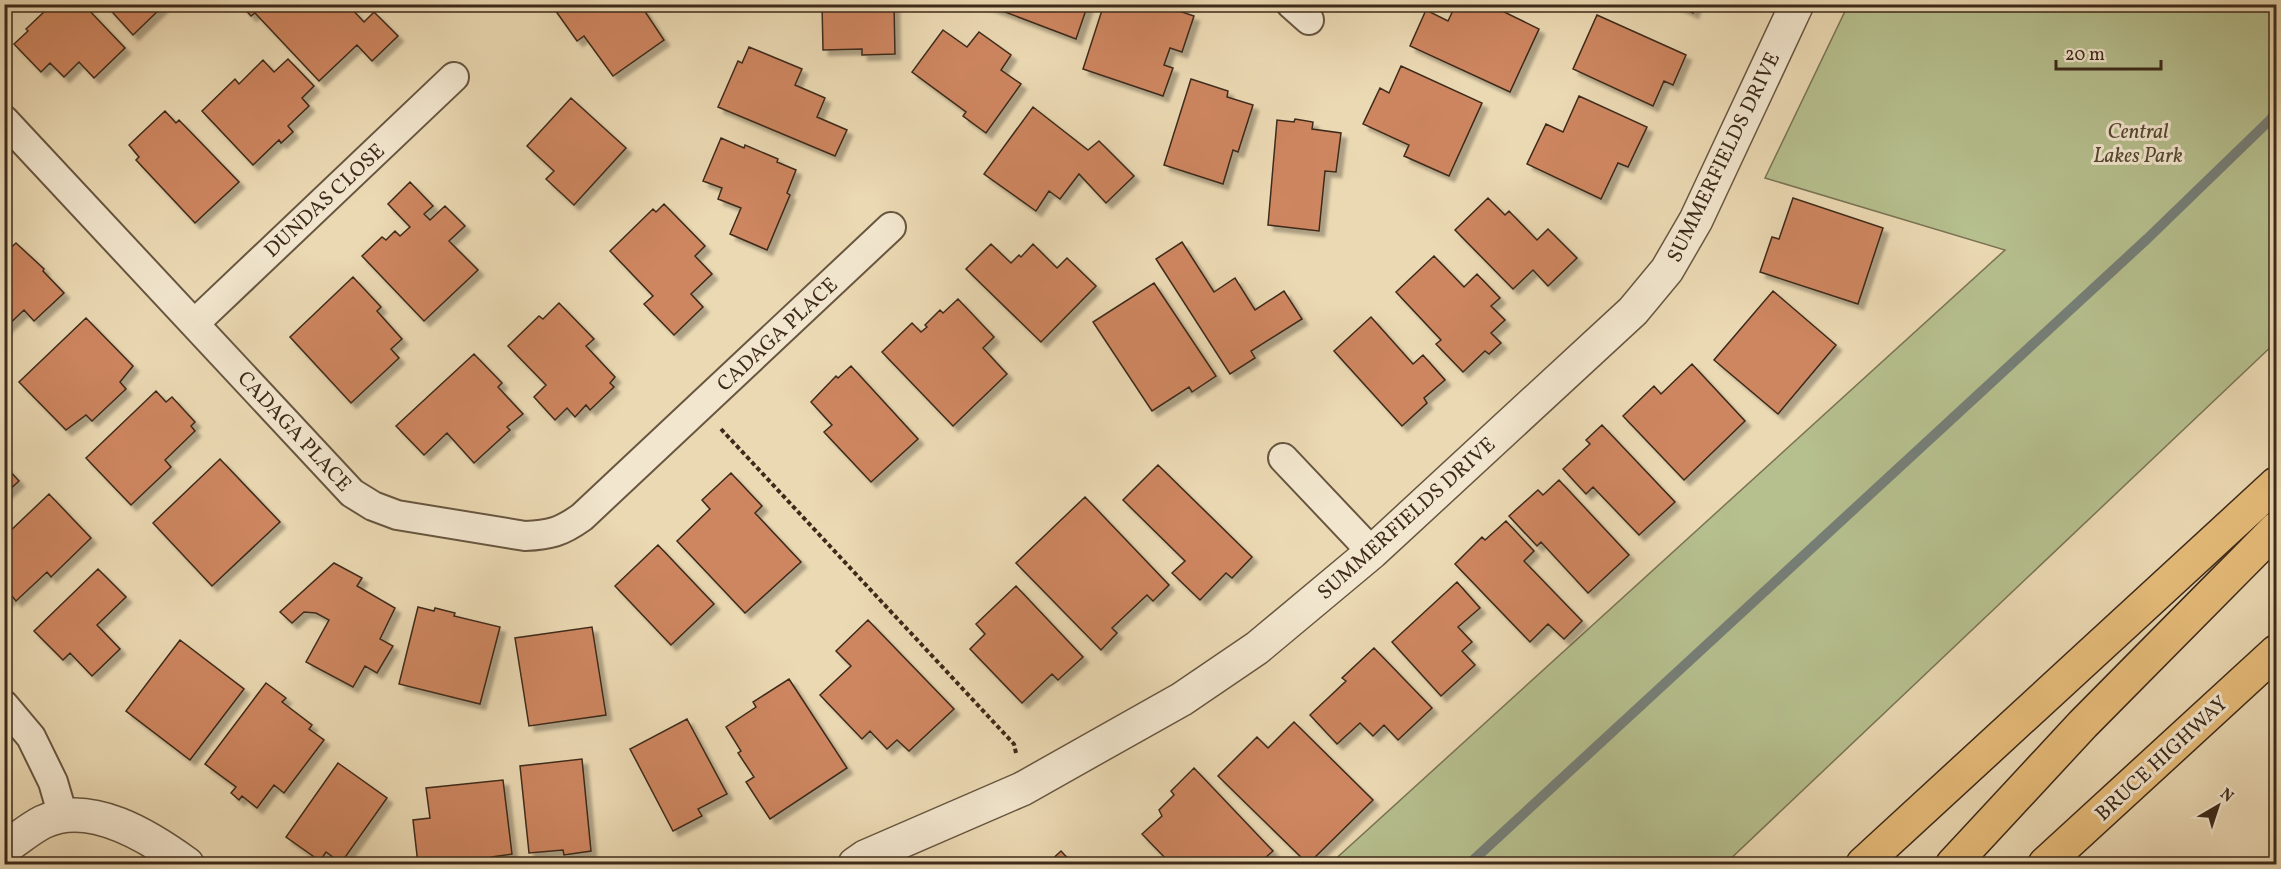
<svg xmlns="http://www.w3.org/2000/svg" width="2281" height="869" viewBox="0 0 2281 869" font-family="Vollkorn,serif">
	<style>
		.green { fill: #b6bf8e; stroke: #7a7454; stroke-width: 1.5 }
		.lines { fill: none; stroke-linecap: round; stroke-linejoin: round }
		.stream { stroke: #767f78; stroke-width: 10 }
		.building { fill: #ce8660; stroke: #3d2a1a; stroke-width: 1.5; filter: url(#shadow) }
		.minor-casing { stroke: #685640; stroke-width: 32 }
		.tertiary-casing { stroke: #685640; stroke-width: 36 }
		.trunk-casing { stroke: #3d2a1a; stroke-width: 36 }
		.motorway-casing { stroke: #3d2a1a; stroke-width: 36 }
		.path { stroke: #3d2a1a; stroke-width: 4; stroke-dasharray: 4.5 3; stroke-linecap: butt }
		.minor { stroke: #f2e6ce; stroke-width: 28 }
		.tertiary { stroke: #f2e6ce; stroke-width: 33 }
		.trunk { stroke: #e6bc7a; stroke-width: 33 }
		.motorway { stroke: #e6bc7a; stroke-width: 33 }
		.labels { text-anchor: middle; stroke-width: 6; stroke-linejoin: round; paint-order: stroke }
		.park-label { font-size: 21px; font-style: italic; fill: #554831; stroke: #f2e6ce }
		.street-label { font-size: 21px; fill: #3d2a1a; stroke: #f2e6ce }
	</style>
	<defs>
		<filter id="shadow"><feDropShadow dx="5.5" dy="5.5" stdDeviation="1.5" flood-color="#0004"/></filter>
	</defs>
	<rect width="100%" height="100%" fill="#ebd9b3"/>
	<filter id="stains"><feTurbulence type="fractalNoise" baseFrequency=".00333" numOctaves="4"/><feColorMatrix values="0 0 0 0 .2 0 0 0 0 .09 0 0 0 0 .02 0 0 0 .5 -.17"/></filter>
	<radialGradient id="worn" r=".72"><stop offset=".6" stop-color="#630" stop-opacity="0"/><stop offset="1" stop-color="#630" stop-opacity=".3"/></radialGradient>
	<path class="green" d="M1848,5h428v337l-551,522h-395l675,-614 -240,-72z"/>
	<g class="lines">
		<path class="stream" d="M1469,864l678,-625 124,-120 5,-8"/>
	</g>
	<path class="building" d="M49,4h34l42,44 -31,30 -15,-16 -15,15 -14,-14 -9,9 -27,-28 14,-13 -2,-2 22,-21z
		M105,4h54l3,3 -29,28z
		M240,4h107l17,18 10,-10 24,24 -26,25 -15,-16 -38,36 -64,-68 -4,3z
		M556,4h84l24,36 -51,36 -29,-40 -7,5 -24,-34z
		M822,4h72l1,50 -33,1v-6l-39,1z
		M984,4h104l-12,35z
		M1104,4h42l14,6 1,-5 33,11 -12,36 -12,-4 -6,17 9,3 -10,28 -80,-27z
		M1456,4h32l51,25 -29,63 -100,-46 16,-36 22,11z
		M1675,4h21l-3,9z
		M1597,15l89,40 -13,30 -9,-4 -11,25 -80,-37z
		M943,30l24,17 12,-15 32,23 -10,15 20,14 -35,49 -23,-17 3,-4 -54,-40z
		M749,47l53,22 -7,16 30,13 -8,19 30,13 -12,26 -117,-49 20,-46 4,2z
		M288,59l26,27 -12,12 7,8 -21,20 5,6 -12,11 -2,-3 -26,25 -51,-54 33,-32 4,5 24,-24 11,12z
		M1401,66l81,37 -33,73 -45,-20 5,-11 -46,-21 17,-36 9,5z
		M1191,79l37,12 -1,6 26,8 -15,47 -5,-2 -10,34 -59,-19z
		M1579,96l68,31 -19,40 -10,-4 -17,36 -74,-35 19,-40 17,8z
		M571,98l55,50 -52,57 -28,-26 8,-8 -27,-25z
		M1033,107l55,43 11,-9 35,35 -28,27 -27,-29 -19,25 -11,-8 -13,20 -52,-37z
		M165,111l11,12 3,-3 60,62 -44,41 -59,-63 3,-3 -10,-12z
		M1295,119l18,3 -1,7 29,4 -5,39 -11,-1 -6,60 -51,-6 9,-105 17,2z
		M721,138l23,10 1,-3 33,14 -1,3 19,8 -9,23 3,2 -23,55 -37,-16 11,-26 -23,-9 4,-11 -19,-7z
		M410,182l23,24 -9,8 6,6 15,-14 20,20 -16,15 29,29 -54,51 -62,-65 20,-19 4,3 9,-9 5,5 10,-9 -22,-23z
		M1488,198l17,17 4,-4 28,29 11,-11 29,29 -29,28 -15,-16 -20,19 -58,-59z
		M1793,198l90,30 -25,76 -98,-32 12,-35 7,2z
		M664,204l41,42 -10,10 17,18 -21,20 12,13 -29,28 -30,-31 9,-8 -43,-45 43,-42 3,3z
		M1182,242l32,50 21,-14 20,32 29,-19 18,28 -51,32 4,7 -25,16 -74,-115z
		M16,243l28,26 -1,2 21,22 -30,28 -10,-11 -20,19v-75z
		M991,244l20,19 8,-8 2,2 12,-13 24,24 10,-10 29,28 -55,56 -75,-73z
		M1434,256l30,31 13,-13 23,24 -9,8 14,14 -14,13 10,10 -12,11 -4,-3 -22,21 -27,-28 5,-4 -45,-48z
		M353,277l28,30 -4,4 25,28 -11,10 8,9 -48,45 -61,-66z
		M1154,283l62,93 -24,16 -3,-5 -37,24 -59,-89z
		M1773,291l63,54 -58,69 -64,-54z
		M958,299l36,38 -11,11 24,26 -54,52 -71,-74 30,-29 9,9 6,-5 -2,-2 15,-15 3,3z
		M559,303l35,36 -8,7 29,31 -5,6 4,4 -24,23 -4,-5 -11,12 -8,-9 -12,12 -21,-23 12,-12 -38,-39 31,-30 4,3z
		M1371,317l42,47 10,-9 22,25 -21,18 3,5 -25,23 -68,-75z
		M86,318l47,48 -13,16 6,7 -34,32 -6,-6 -20,15 -47,-48z
		M474,354l28,29 -4,4 25,27 -16,13 3,3 -36,33 -27,-30 -23,22 -28,-29z
		M1692,364l53,57 -61,59 -61,-64 31,-30 7,8z
		M851,366l67,73 -47,43 -47,-50 8,-7 -21,-23 25,-26 2,2z
		M156,391l10,11 6,-5 23,25 -4,4 4,5 -30,29 6,7 -40,38 -45,-47z
		M1602,425l73,77 -36,33 -46,-48 -7,7 -23,-25 27,-25 -4,-4z
		M220,459l60,63 -68,64 -59,-63z
		M4,465l15,16 -13,12 -2,-1z
		M1158,465l94,92 -20,21 -6,-5 -26,27 -28,-27 13,-12 -62,-61z
		M731,473l31,33 -7,7 46,49 -56,51 -68,-72 33,-32 -8,-9z
		M1559,480l70,75 -41,38 -47,-51 -4,4 -28,-30 29,-26 5,5z
		M49,494l42,44 -40,39 -4,-5 -31,29 -4,-5 -5,5 -3,-3v-69l4,4z
		M1085,497l84,88 -16,16 -6,-6 -35,33 5,5 -16,17 -85,-87z
		M1506,521l28,30 -10,10 58,60 -18,18 -16,-15 -18,18 -75,-78 27,-27 3,3z
		M658,545l56,59 -43,41 -56,-59z
		M334,563l28,15 -5,8 38,22 -15,31 13,7 -16,27 -12,-7 -12,21 -47,-25 23,-42 -13,-7 -12,-1 -12,11 -12,-11z
		M98,569l28,28 -29,28 23,24 -28,27 -22,-23 -7,7 -29,-29z
		M1457,582l23,26 -22,19 14,15 -10,9 13,14 -34,31 -49,-54z
		M1016,586l67,71 -25,23 -6,-6 -30,29 -52,-54 15,-15 -9,-10z
		M418,607l16,4 1,-3 20,5 -1,3 46,11 -20,77 -81,-20z
		M868,620l86,89 -45,42 -12,-11 -10,9 -17,-18 -8,8 -42,-44 31,-29 -15,-15z
		M592,627l14,88 -77,11 -14,-88z
		M180,640l64,49 -54,71 -64,-49z
		M1374,648l58,60 -34,32 -14,-15 -11,11 -13,-13 -23,21 -27,-29 36,-34 -4,-3z
		M789,679l58,89 -77,51 -24,-37 8,-5 -16,-24 3,-2 -15,-24 30,-20 -3,-5z
		M266,683l20,15 -4,4 30,23 -3,4 15,11 -40,53 -10,-8 -17,23 -15,-12 -3,4 -8,-7 5,-6 -31,-23z
		M687,719l40,75 -29,15 4,7 -29,15 -43,-82z
		M1294,722l79,78 -65,64 -90,-88 39,-39 11,11z
		M582,759l9,92 -27,4 -1,-5 -34,3 -9,-87z
		M338,763l49,35 -46,65 -15,-11 -6,9 -34,-24z
		M1194,768l79,83 -15,13h-76l-6,-6 -6,5 -28,-29 20,-18 -3,-6 15,-15 -3,-4z
		M503,780l9,74 -20,3 1,6 -14,1 -1,-6 -60,6 -5,-44 17,-2 -4,-30z
		M1061,851l12,13h-26z"/>
	<g class="lines">
		<defs>
			<path id="minor" d="M1291,4l18,16
				M4,120l348,373 21,13 24,9 128,21c25,-1 36,-4 57,-19l309,-290
				M195,323l259,-246
				M1283,458l89,94
				M4,705l27,32 22,45 10,34"/>
			<path id="tertiary" d="M4,848c13,-8 25,-19 39,-26 47,-23 107,15 144,42
				M855,864l10,-7 157,-68 160,-90 75,-51 115,-96 261,-241 34,-41 29,-50 101,-216"/>
			<path id="trunk" d="M1863,864l413,-380"/>
			<path id="motorway" d="M1953,864l130,-140 193,-195
				M2045,864l231,-212"/>
		</defs>
		<use href="#minor" class="minor-casing"/>
		<use href="#tertiary" class="tertiary-casing"/>
		<use href="#trunk" class="trunk-casing"/>
		<use href="#motorway" class="motorway-casing"/>
		<path class="path" d="M721,429l293,315 2,9"/>
		<use href="#minor" class="minor"/>
		<use href="#tertiary" class="tertiary"/>
		<use href="#trunk" class="trunk"/>
		<use href="#motorway" class="motorway"/>
	</g>
	<g class="labels">
		<g class="park-label">
			<text x="2138" y="138">Central<tspan x="2138" dy="24">Lakes Park</tspan></text>
		</g>
		<g class="street-label">
			<text transform="translate(1723 157) rotate(-64)" y="7">SUMMERFIELDS DRIVE</text>
			<text transform="translate(324 200) rotate(-43)" y="7">DUNDAS CLOSE</text>
			<text transform="translate(777 334) rotate(-43)" y="7">CADAGA PLACE</text>
			<text transform="translate(295 431) rotate(47)" y="7">CADAGA PLACE</text>
			<text transform="translate(1406 518) rotate(-42)" y="7">SUMMERFIELDS DRIVE</text>
			<text transform="translate(2161 758) rotate(-43)" y="7">BRUCE HIGHWAY</text>
		</g>
	</g>
	<rect width="2281" height="869" fill="none" stroke="#ebd9b3" stroke-width="24"/>
	<rect x="6" y="6" width="2269" height="857" fill="none" stroke="#3d2a1a" stroke-width="3"/>
	<rect x="12" y="12" width="2257" height="845" fill="none" stroke="#3d2a1a" stroke-width="1.5"/>
	<g transform="translate(2218 806) rotate(39)" stroke="#f2e6ce" stroke-width="4.5" paint-order="stroke">
	<path d="M0-4.5L10 22L0 15L-10 22Z" fill="#3d2a1a"/>
	<text y="-9" font-size="16" font-weight="bold" text-anchor="middle" fill="#3d2a1a">N</text>
	</g>
	<path d="M2056 60v9h105v-9" fill="none" stroke="#3d2a1a" stroke-width="3"/>
	<text x="2065" y="60" font-size="18" fill="#3d2a1a" stroke="#f2e6ce" stroke-width="4.5" paint-order="stroke">20 m</text>
	<rect width="100%" height="100%" filter="url(#stains)"/>
	<rect width="100%" height="100%" fill="url(#worn)"/>
</svg>
